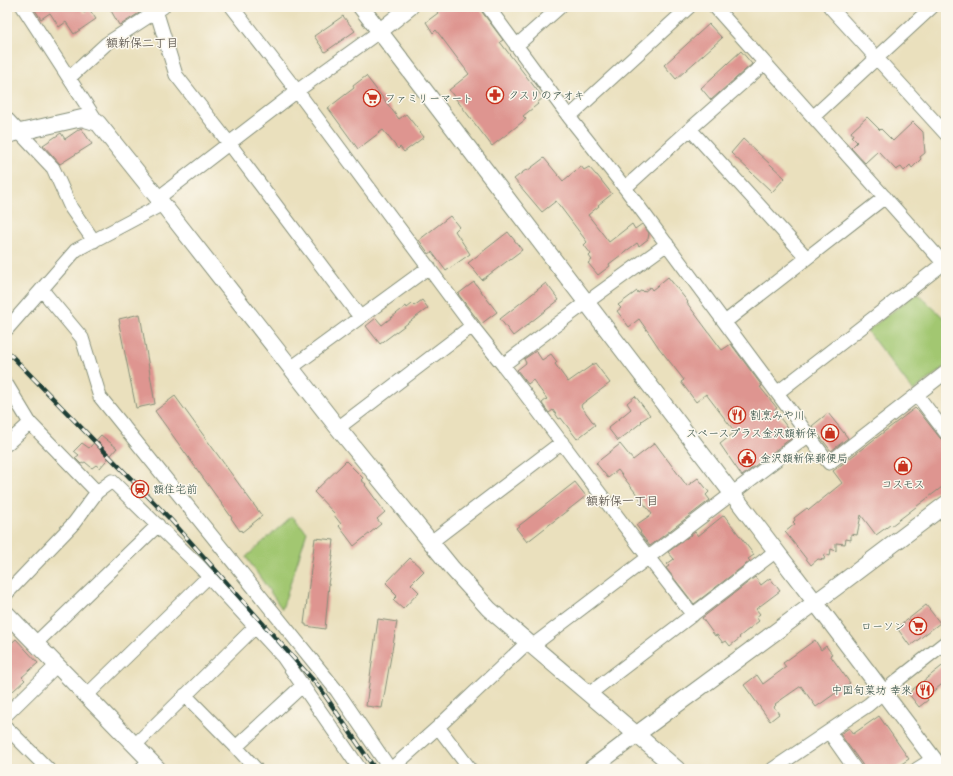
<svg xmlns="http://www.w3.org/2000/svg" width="953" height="776" viewBox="0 0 953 776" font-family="Mali,'Klee One',sans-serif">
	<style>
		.built { fill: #f5d2c3 }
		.green { fill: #a2c771; stroke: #608252 }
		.building { fill: #de9590 }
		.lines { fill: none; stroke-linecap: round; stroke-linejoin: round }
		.minor-casing { stroke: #848e78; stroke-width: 15 }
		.tertiary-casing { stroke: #848e78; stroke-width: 18 }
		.minor { stroke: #fff; stroke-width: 13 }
		.tertiary { stroke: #fff; stroke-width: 16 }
		.rail-casing { stroke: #1f3d34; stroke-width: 4.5 }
		.rail { stroke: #fbf7ec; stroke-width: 3; stroke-dasharray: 9; stroke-linecap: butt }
		.labels { text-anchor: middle; stroke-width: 3; stroke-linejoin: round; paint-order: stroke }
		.poi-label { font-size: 11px; fill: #1f3d34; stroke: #fbf7ec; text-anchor: start }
		.neighbourhood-label { font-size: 12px; font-weight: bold; fill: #625c54; stroke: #fbf7ec }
	</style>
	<rect width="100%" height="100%" fill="#fbf7ec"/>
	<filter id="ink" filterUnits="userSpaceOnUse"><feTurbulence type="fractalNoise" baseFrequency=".025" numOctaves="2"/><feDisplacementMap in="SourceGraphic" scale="8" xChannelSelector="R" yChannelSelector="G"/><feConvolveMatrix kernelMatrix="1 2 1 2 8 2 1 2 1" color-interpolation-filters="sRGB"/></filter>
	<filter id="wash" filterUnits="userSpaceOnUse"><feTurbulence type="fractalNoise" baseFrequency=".012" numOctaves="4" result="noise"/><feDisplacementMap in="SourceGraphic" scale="16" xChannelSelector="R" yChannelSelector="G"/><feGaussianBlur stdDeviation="0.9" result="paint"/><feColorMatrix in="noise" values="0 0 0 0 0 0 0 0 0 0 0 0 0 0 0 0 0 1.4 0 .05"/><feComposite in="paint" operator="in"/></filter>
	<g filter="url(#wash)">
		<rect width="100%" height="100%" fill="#eae0bd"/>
		<path class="built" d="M830,411l21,28 -16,13 -7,-1 -18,-24z"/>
		<path class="green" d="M917,293l29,27v46l-33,25 -46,-60z
			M292,516l15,16 -25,77 -36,-52z"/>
		<g id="blocks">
			<path class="building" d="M33,7h47l4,6 5,-4 7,10 -22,15 -8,-12 -7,5 -9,-14 -9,6z
				M109,7h38v1l-25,16 -3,1z
				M434,7h46l2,5 21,28 -3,2 43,56 -6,5 1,1 -15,12 3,3 -34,27 -43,-56 20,-16 -33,-44 -3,3 -7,-11 12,-9z
				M343,16l12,15 -30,21 -11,-16z
				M709,24l13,14 -46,41 -12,-14z
				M741,51l11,13 -41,36 -10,-12z
				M366,76l33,43 7,-5 18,23 -20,15 -4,-5 -2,2 -15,-19 -25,19 -30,-41 26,-20 -1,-2z
				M867,117l13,13 1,-1 12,12 20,-19 10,10 2,21 -5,4 1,2 -9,9 -2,-3 -6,6 -3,-4 -5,3 -18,-19 -13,12 -14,-15 6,-6 -6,-6 2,-1 -2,-3z
				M81,128l11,16 -32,20 -17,-19 18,-12 4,6z
				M743,139l42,39 -13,14 -41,-39z
				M544,158l19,23 18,-15 3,4 5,-3 7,8h1l15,19 -14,11 1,1 -11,9 21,27 23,-18 3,5 7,-5 7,9 -1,6 -9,7 -2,-3 -28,21 1,2 -12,9 -10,-12 4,-3 -3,-4 2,-2 -7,-9 3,-3 -31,-41 -14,11 -28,-33 9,-7 3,-2 1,1z
				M450,216l9,11 -4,4 15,23 -24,17 -14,-19 -3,2 -10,-14z
				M508,232l14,18 -40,30 -14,-17z
				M668,277l20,25 -1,1 35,47 9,-6 31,42 -2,1 17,21 -3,2 20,26 -52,40 -22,-32 15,-12 -29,-38 -10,8 -15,-20 3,-2 -25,-32 -8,-12 -12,-17 -10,8 -12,-16 4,-3 -3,-3 19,-14 1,2 4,-3 2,2 6,-5 2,3z
				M474,282l23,30 -16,12 -23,-30z
				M546,283l13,17 -46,36 -13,-17z
				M422,300l6,8 -48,36 -14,-18 10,-8 6,7 24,-19 1,2 5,-4 2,2z
				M140,314l15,90 -19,4 -17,-84h1l-1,-5z
				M536,351l6,9 9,-6 6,8 -2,2 13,18 27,-19 15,20 -28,21 -1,2 14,19 -18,14 -16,-21 -2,1 -6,-9 -4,3 -6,-8 -1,-2 5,-4 -14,-19 -5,4 -11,-14 9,-7 -2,-4z
				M175,396l87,120 -20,16 -1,-2 -1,1 -9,-13h1l-77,-107z
				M635,396l15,19 -9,6 1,1 -24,19 -10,-13 23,-19 -4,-6z
				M915,408l2,2h1l22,28 6,5v41l-55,42 -1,-1 -14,10 -15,-20 -4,20 -6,-1v6l-5,-1 -1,5 -9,-1v8l-5,-2 -1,7 -5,-2 -1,6 -6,-1 -7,6 -25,-32 -1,-1 10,-8 -2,-2 2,-2 -1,-2 13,-10 2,2 33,-27 -9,-12z
				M828,413l20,25 -17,13 -19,-25z
				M101,435l16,13 -17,20 -4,-3 -4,3 -7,-6 -4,2 -6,-6 4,-3 -5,-4 8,-8 7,5z
				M655,443l32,43 11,-8 11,14 -3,3 4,5 -60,46 -10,-13 1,-1 -5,-7 16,-11 -34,-44 -10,8 -12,-15 24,-19 13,16z
				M346,461l17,17 -2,2 5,4 -1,1 20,27 -8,7 4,5 -27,22 -15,-20 2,-2 -7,-9 1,-1 -21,-22z
				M575,482l11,14 -59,46 -11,-14z
				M724,515l30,40 -6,4 2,2 -56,43 -28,-36 3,-2 -2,-2 7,-5 -6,-7 27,-20 3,4z
				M315,538l19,2 -2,16h1l-5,28h1l-4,45 -19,-3v-2h-2z
				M410,558l14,13 -13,13 8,8 -16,17 -10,-9 4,-4 -5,-5 1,-1 -7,-7z
				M755,577l6,8 9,-7 10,13 -24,18 4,5 -4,3 3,4 -20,16 1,1 -10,8 -4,-5 -3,2 -6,-8 -2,1 -13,-18z
				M926,605l14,18 -30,23 -13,-18z
				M378,619l19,3 -15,86 -16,-2z
				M16,639l22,24 -16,14 3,3 -12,11 -6,-8v-36z
				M815,640l6,10 5,-4 6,8 -2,1 20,28 -34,24 -15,-21 -26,18 1,1 -2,2 5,7 -9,7 -26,-36 13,-10 6,9 23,-17 -3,-4z
				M946,663v18l-20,16 2,3 -9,7 -11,-14z
				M879,716l30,43 -15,10h-31l-1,-5 -22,-30 9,-6 4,6z"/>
		</g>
	</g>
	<g filter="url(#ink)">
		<use href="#blocks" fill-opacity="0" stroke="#848e78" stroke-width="1"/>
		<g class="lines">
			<defs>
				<path id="minor" d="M23,7l75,116
					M155,7l21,68 53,68 131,174
					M232,7l65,84 175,235 31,39 73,-55 91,-66
					M488,7l81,110 56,71 204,275 117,-91
					M715,7l231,259
					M830,7l116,127
					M516,46l44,-39
					M69,78l37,-34 57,-37
					M569,117l120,-110
					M813,117l119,-110
					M7,119l46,49 18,40 23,33
					M690,129l117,129
					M625,188l65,-59 75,-66
					M42,290l40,48 18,59 237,294 53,78
					M725,322l160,-125
					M7,329l69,-79 81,-43 1,-9 139,-107 83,-60
					M503,365c64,83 125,168 190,250
					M291,368l138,-101
					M7,385l23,38 67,69 15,-11 87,85 84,91 77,112
					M777,393l167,-130
					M917,395l29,38
					M338,428l134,-102
					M7,444l23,-21
					M431,542l131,-100
					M7,593l67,-70 23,-31
					M36,643l122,-118
					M532,646l277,-211
					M589,694l187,-143
					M87,695l122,-119
					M185,695l51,52
					M7,714l50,-49
					M438,727l32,42
					M7,728l41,41
					M829,732l26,37
					M135,745l120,-118
					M141,769l9,-9
					M256,769l-20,-22 67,-62
					M391,769l47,-42 90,-85
					M773,769l95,-64 31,-26 47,-37
					M917,769l16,-10"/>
				<path id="tertiary" d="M361,7l454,595 126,167
					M380,31l30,-24
					M7,135l75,-17 16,5 60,75 180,230 113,139 38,42 188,160
					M7,614l151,155
					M591,769l46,-35 202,-149 107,-81"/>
			</defs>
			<use href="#minor" class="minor-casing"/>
			<use href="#tertiary" class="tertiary-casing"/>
			<use href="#minor" class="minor"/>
			<use href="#tertiary" class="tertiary"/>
			<defs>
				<path id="rail" d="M7,351l164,169 149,168 55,81"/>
			</defs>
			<use href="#rail" class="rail-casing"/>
			<use href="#rail" class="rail"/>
		</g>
	</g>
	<defs>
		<symbol id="pharmacy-ring" viewBox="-11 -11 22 22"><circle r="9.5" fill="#fbf7ec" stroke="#c8321e" stroke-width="1.5"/><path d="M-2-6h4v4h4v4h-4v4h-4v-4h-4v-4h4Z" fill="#c8321e"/></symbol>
		<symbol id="supermarket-ring" viewBox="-11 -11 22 22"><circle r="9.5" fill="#fbf7ec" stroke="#c8321e" stroke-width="1.5"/><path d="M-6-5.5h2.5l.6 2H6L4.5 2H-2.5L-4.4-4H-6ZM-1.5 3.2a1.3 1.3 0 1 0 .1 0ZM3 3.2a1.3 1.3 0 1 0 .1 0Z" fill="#c8321e"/></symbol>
		<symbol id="restaurant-ring" viewBox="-11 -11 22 22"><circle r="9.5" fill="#fbf7ec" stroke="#c8321e" stroke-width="1.5"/><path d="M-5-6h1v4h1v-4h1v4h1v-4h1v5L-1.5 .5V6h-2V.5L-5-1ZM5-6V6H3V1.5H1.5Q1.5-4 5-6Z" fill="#c8321e"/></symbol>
		<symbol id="shop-ring" viewBox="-11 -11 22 22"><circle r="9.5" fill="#fbf7ec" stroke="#c8321e" stroke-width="1.5"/><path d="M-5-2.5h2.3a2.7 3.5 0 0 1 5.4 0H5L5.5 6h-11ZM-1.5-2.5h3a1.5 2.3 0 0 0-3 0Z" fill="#c8321e"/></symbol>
		<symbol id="civic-ring" viewBox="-11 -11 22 22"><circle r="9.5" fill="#fbf7ec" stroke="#c8321e" stroke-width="1.5"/><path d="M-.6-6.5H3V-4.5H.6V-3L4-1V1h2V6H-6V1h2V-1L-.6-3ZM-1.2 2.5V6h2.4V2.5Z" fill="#c8321e"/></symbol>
		<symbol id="station-ring" viewBox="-11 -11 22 22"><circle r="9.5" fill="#fbf7ec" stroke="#c8321e" stroke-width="1.5"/><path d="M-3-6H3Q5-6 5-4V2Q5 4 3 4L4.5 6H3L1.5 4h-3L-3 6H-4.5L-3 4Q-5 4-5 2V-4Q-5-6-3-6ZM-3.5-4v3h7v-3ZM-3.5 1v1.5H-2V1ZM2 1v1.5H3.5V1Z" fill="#c8321e"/></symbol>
	</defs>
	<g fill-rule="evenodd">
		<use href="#pharmacy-ring" x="485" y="85" width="20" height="20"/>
		<use href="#supermarket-ring" x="362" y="88" width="20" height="20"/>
		<use href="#restaurant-ring" x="727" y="405" width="20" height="20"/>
		<use href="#shop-ring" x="820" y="423" width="20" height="20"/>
		<use href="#civic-ring" x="737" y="448" width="20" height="20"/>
		<use href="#shop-ring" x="893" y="456" width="20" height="20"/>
		<use href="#station-ring" x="130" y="479" width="20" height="20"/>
		<use href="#supermarket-ring" x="908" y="616" width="20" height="20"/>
		<use href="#restaurant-ring" x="915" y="680" width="20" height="20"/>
	</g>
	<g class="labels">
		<g class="poi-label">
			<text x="508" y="99">クスリのアオキ</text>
			<text x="385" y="102">ファミリーマート</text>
			<text x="750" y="419">割烹みや川</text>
			<text x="817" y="437" text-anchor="end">スペースプラス金沢額新保</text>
			<text x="760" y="462">金沢額新保郵便局</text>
			<text x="903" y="488" text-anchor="middle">コスモス</text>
			<text x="153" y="493">額住宅前</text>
			<text x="905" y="630" text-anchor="end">ローソン</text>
			<text x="912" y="694" text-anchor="end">中国旬菜坊 幸來</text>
		</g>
		<g class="neighbourhood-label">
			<text x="142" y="47">額新保二丁目</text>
			<text x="622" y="505">額新保一丁目</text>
		</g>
	</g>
	<rect width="953" height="776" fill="none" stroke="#fbf7ec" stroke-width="24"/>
</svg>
